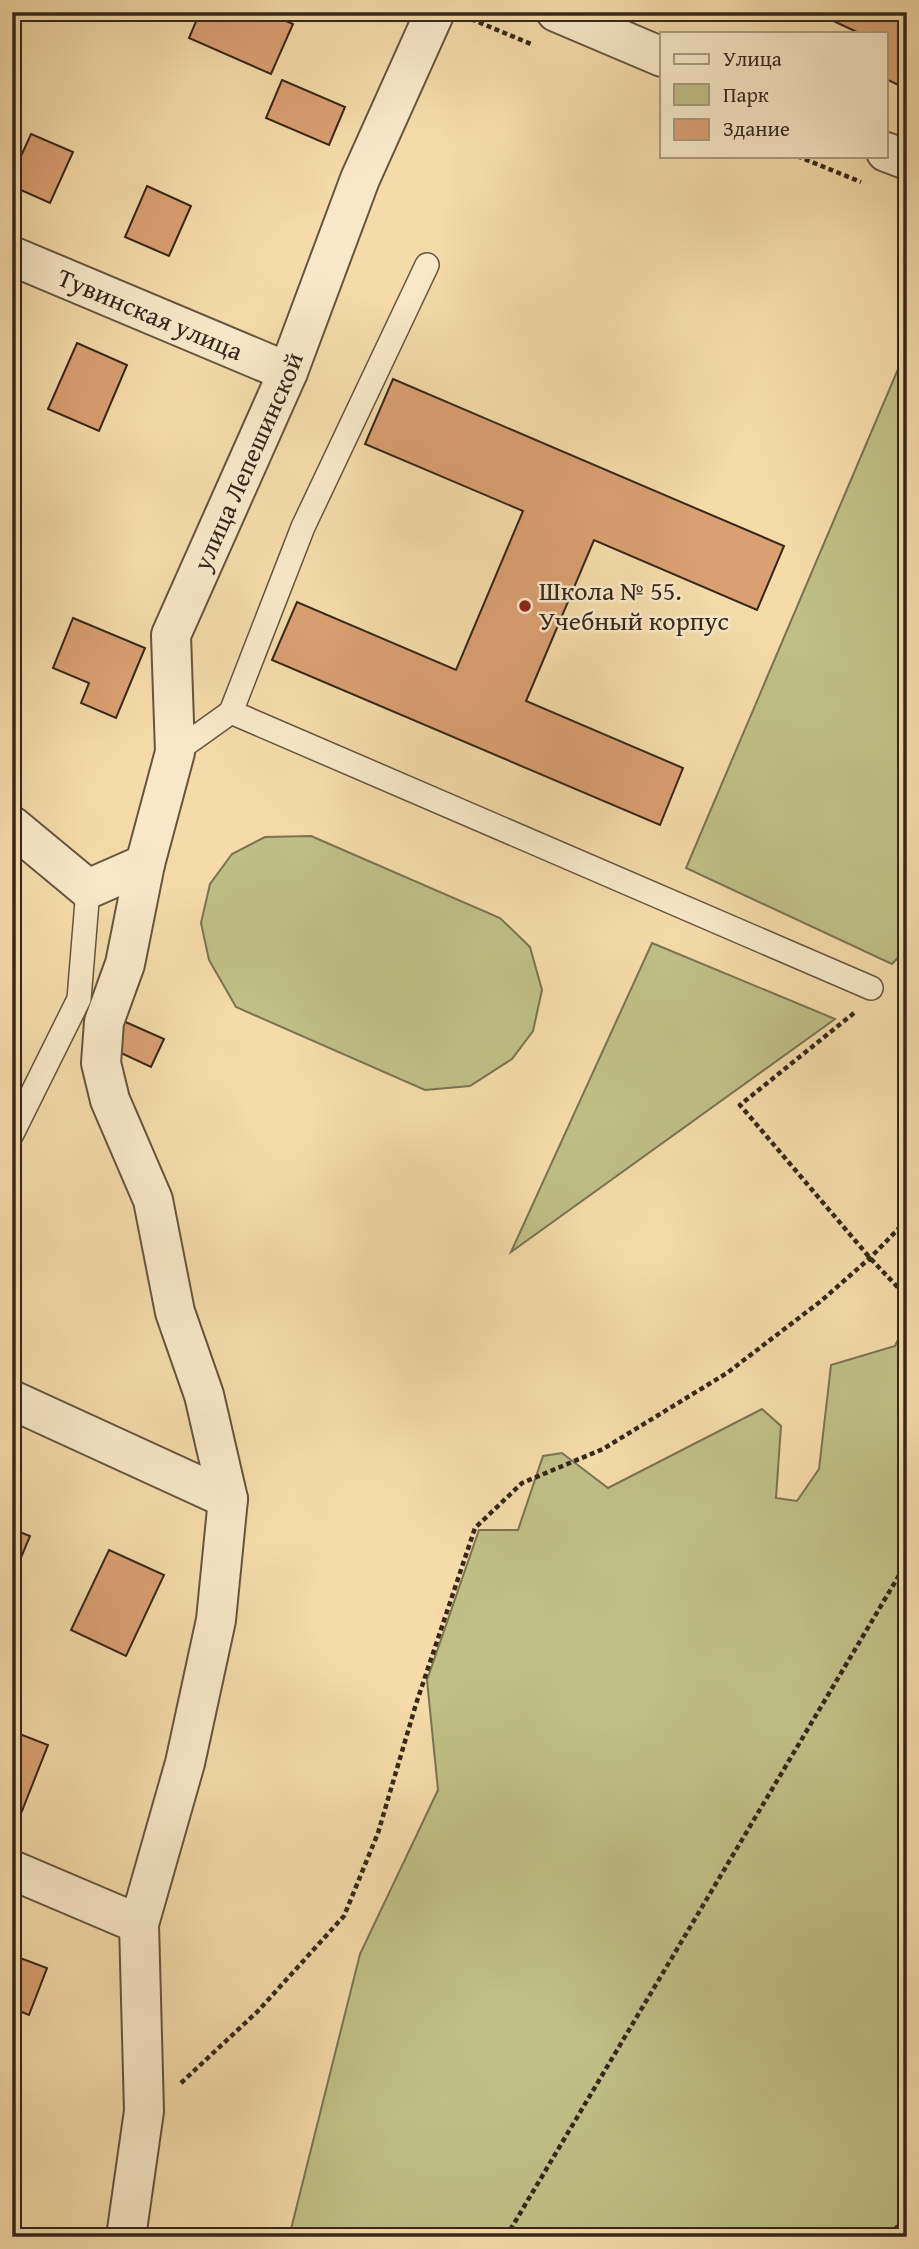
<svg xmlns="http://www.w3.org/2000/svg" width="919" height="2249" viewBox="0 0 919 2249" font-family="'Gentium Book Plus',serif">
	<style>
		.green { fill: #bfbf87; stroke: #7a7352; stroke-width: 2 }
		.building { fill: #daa072; stroke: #36271c; stroke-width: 2 }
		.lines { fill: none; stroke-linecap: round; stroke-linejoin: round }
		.service-casing { stroke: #665440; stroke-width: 26 }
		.minor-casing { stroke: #665440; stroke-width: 42 }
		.tertiary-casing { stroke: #665440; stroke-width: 42 }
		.path { stroke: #36271c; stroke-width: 4.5; stroke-dasharray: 5 3.5; stroke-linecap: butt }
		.service { stroke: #f8e8c8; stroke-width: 23 }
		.minor { stroke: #f8e8c8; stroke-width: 38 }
		.tertiary { stroke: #f8e8c8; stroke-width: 38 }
		.poi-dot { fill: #8f2418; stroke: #f8e8c8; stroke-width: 2.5 }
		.labels { text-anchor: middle; stroke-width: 5; stroke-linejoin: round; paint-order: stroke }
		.street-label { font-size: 26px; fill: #36271c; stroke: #f8e8c8 }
		.poi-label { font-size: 26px; fill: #36271c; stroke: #f8e8c8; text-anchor: start }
	</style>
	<rect width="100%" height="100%" fill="#f5dbaa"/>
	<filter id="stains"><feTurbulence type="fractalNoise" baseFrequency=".00286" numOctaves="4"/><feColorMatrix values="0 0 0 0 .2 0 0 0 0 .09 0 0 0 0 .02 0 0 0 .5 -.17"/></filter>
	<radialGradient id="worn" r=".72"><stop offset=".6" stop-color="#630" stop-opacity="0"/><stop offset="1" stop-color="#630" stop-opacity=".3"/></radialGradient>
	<path class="green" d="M907,348v600l-15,16 -206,-96z
		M311,836l189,82 30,29 12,43 -9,41 -21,28 -42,27 -45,4 -189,-83 -27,-47 -8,-37 9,-39 22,-30 33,-17z
		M652,943l183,76 -324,233z
		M907,1321v916h-618l71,-283 78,-164 -11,-110 52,-150h39l25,-74 19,-3 46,35 154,-79 19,17 -5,72 21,3 22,-32 12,-104 64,-19z"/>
	<path class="building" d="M200,12h66l27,12 -22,50 -82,-36z
		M830,12h77v54l-9,19 -12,-6v-46h-27l-32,-15z
		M282,80l63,27 -16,38 -63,-27z
		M31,134l42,18 -23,51 -38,-17v-10z
		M147,186l44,20 -22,50 -44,-19z
		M77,343l50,22 -28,66 -51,-22z
		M393,379l391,167 -27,64 -163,-70 -68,161 157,67 -23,57 -388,-165 25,-58 159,68 67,-159 -158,-67z
		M73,618l72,30 -29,70 -35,-15 8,-20 -36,-15z
		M121,1020l43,19 -13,28 -43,-20z
		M12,1529l18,7 -18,43z
		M109,1550l55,25 -38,81 -55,-26z
		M12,1731l36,14 -28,71 -8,-3z
		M12,1955l35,13 -18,47 -17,-7z"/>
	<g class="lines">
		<defs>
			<path id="service" d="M231,712l72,-185 124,-262
				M175,752l56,-40 640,276
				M12,1134l67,-135 9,-110"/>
			<g id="minor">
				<path id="s1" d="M12,256l276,116"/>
				<path id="s2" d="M12,826l76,63 57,-25 30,-112 -4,-117 117,-263 72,-193 75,-167"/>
				<path d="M12,1400l216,99"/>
				<path d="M12,1870l127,54"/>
				<path d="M126,2237l18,-126 -5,-187 46,-161 31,-143 12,-121 -24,-104 -29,-83 -22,-112 -43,-100 -9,-37 3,-41 21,-58 20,-100"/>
			</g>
			<path id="tertiary" d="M556,12l106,45
				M886,152l21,8"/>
		</defs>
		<use href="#service" class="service-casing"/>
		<use href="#minor" class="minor-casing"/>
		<use href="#tertiary" class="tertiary-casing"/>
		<path class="path" d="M471,19l60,25
			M797,156l64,26
			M854,1013l-114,92 130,153 37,39
			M181,2083l77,-72 86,-95 34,-83 38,-129 59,-176 47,-45 81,-34 124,-76 94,-72 49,-43 37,-38
			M506,2237l401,-675
			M881,2237l26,-16"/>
		<use href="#service" class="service"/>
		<use href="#minor" class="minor"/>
		<use href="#tertiary" class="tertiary"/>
	</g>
	<circle class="poi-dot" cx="525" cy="606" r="7"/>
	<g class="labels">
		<g class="street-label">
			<text dy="9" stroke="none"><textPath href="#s1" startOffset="150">Тувинская улица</textPath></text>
			<text dy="9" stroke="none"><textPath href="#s2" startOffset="584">улица Лепешинской</textPath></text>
		</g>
		<g class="poi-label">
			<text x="539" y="600">Школа № 55.<tspan x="539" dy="30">Учебный корпус</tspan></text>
		</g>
	</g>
	<rect width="919" height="2249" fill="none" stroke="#f5dbaa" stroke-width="42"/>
	<rect x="14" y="14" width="891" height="2221" fill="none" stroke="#36271c" stroke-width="3.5"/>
	<rect x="21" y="21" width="877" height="2207" fill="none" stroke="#36271c" stroke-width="2"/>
	<rect x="660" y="32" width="228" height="126" fill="#f8e8c8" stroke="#aa9b83" stroke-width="2"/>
	<rect x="674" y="54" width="35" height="10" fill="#f8e8c8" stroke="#aa9b83" stroke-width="2"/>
	<text x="723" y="66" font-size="21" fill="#36271c">Улица</text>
	<rect x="674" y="84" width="35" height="21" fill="#bfbf87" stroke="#aa9b83" stroke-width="2"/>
	<text x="723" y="102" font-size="21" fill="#36271c">Парк</text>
	<rect x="674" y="119" width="35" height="21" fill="#daa072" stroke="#aa9b83" stroke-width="2"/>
	<text x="723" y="136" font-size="21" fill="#36271c">Здание</text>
	<rect width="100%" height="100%" filter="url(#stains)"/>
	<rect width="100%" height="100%" fill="url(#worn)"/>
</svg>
